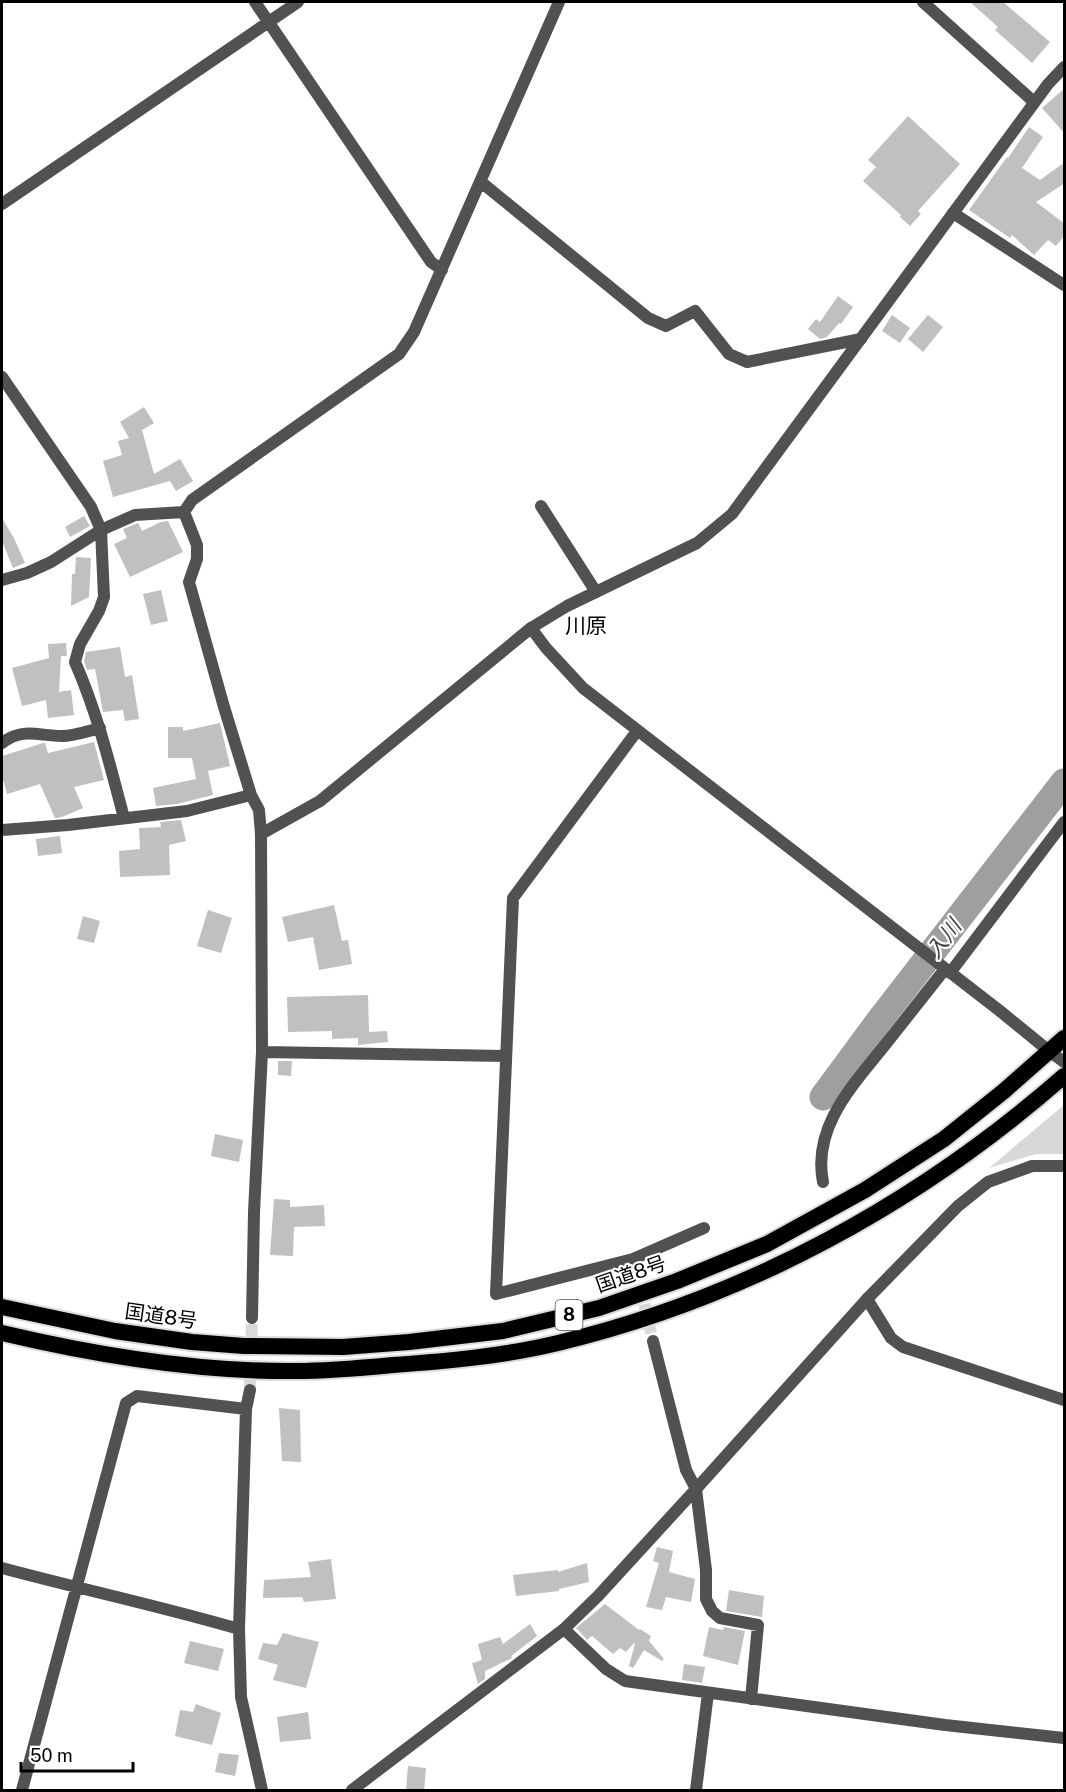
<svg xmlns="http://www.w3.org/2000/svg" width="1066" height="1792" viewBox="0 0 1066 1792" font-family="'Public Sans','Noto Sans JP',sans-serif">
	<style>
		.green { fill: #d8d8d8 }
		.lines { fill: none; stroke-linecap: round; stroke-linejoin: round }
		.river { stroke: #9f9f9f; stroke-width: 27 }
		.building { fill: #c0c0c0 }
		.minor-tunnel { stroke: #d9d9d9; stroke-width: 12; stroke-dasharray: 12 6; stroke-linecap: butt }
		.trunk-casing { stroke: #dbdbdb; stroke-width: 20 }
		.minor { stroke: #515151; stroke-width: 12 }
		.tertiary { stroke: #515151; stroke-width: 12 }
		.trunk { stroke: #000; stroke-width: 16 }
		.labels { text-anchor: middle; stroke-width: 4.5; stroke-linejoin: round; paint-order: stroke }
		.shield { fill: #fff; stroke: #4c4c4c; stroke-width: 1.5 }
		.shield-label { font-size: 18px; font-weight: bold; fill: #000 }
		.street-label { font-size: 20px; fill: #000; stroke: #fff }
		.neighbourhood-label { font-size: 21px; fill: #000; stroke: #fff }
		.water-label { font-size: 21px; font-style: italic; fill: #404040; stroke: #fff }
	</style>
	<rect width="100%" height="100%" fill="#fff"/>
	<path class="green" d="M1064,1105v49h-28l-47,14z"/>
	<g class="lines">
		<path class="river" d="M823,1097l56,-76 185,-239"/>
	</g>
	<path class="building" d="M970,2h33l47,40 -18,21 -37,-33 3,-3z
		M1065,88v46l-23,-26z
		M908,116l52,48 -42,47 3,3 -11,12 -10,-9 1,-2 -38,-34 13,-14 -8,-7z
		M1029,127l14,10 -21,31 18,12 25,-18v21l-29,19 29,22v11l-9,11 -8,-6 -14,15 -22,-20 -2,3 -41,-28 38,-53 1,1z
		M838,296l15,11 -12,17 -2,-1 -12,14 -7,2 -12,-10 8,-10 4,3z
		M892,315l18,13 -10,15 -18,-12z
		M928,315l15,12 -20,25 -15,-13z
		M144,407l10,16 -12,7 12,44 26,-15 13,22 -17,10 -6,-10 -57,16 -10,-36 19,-6 -4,-14 11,-3 -9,-16z
		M84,516l6,10 -20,11 -5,-10z
		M2,518l12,20 11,25 -12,5 -11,-27z
		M168,521l15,31 -53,25 -16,-33 13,-6 -4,-9 15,-6 4,8 19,-9z
		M76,557l15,1 -2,39 -18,9 1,-32h3z
		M161,590l7,31 -17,4 -8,-31z
		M66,643l1,13h-6l-2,36 12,-2 3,25 -26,3 -2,-18 -24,6 -10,-38 37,-10 -1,-14z
		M120,647l5,30 7,-2 7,44 -14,2 -2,-11 -20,2 -8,-43 -8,1 -3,-9 2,-9z
		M220,723l10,43 -22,5 5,24 -36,9 -21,2 -3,-18 43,-9 -4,-21h-24v-31h15v4z
		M94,742l10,38 -30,7 9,21 -21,9 -7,1 -15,-34 -33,10 -5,-18v-20l41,-13h2l3,10z
		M181,820l5,21 -17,4 1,30 -50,2 -1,-26 21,-2 -1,-21 22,-1 -1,-5z
		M60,836l2,17 -24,3 -2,-17z
		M334,905l8,36 6,-1 4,24 -33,6 -6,-33 -25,5 -6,-25z
		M208,910l24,8 -11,35 -24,-7z
		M83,916l17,5 -6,22 -17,-4z
		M368,995l1,37 18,-1 1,11 -30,3v-7l-26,1v-8l-44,1 -1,-35z
		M278,1061h14l-1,15 -13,-1z
		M215,1134l28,6 -4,22 -28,-6z
		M274,1199l16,1v7l34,-2 1,21 -31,1 -1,29 -23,-1z
		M279,1408l21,2 1,52 -19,-1z
		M657,1547l16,4 -4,21 26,7 -4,23 -25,-5 -4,13 -16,-3 13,-44 -6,-2z
		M331,1559l5,40 -32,3 -2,-5 -39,1 1,-18 47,-3 -3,-15z
		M587,1563l2,19 -30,7v2l-43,5 -3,-21 45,-5v2z
		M729,1590l35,6 -2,21 -36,-6z
		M605,1604l34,26 1,-1 11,7 -2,5 15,18 -2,2 -18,-11 -11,18 -4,-2 6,-22 -1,-1 -8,9 -6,-4 -7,6 -21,-18 -5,4 -8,-9 -3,-3z
		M530,1624l7,12 -26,20 1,2 -27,13v8l-7,5 -6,-21 10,-3 -4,-16 22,-7 3,7z
		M709,1627l14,3 1,-3 21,4 -7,34 -35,-9z
		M283,1633l36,9 -13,46 -33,-8 5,-15 -20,-6 5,-16 14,2z
		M190,1641l34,8 -6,22 -34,-8z
		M684,1664l21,3 -3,16 -20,-3z
		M196,1704l25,9 -9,32 -37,-9 5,-26 13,2z
		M308,1712l3,27 -31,3 -3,-25z
		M219,1753l20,2 -4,21 -20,-4z
		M408,1766l18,2 -2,23h-18z"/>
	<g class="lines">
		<path class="minor-tunnel" d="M636,1269l17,72
			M250,1390l2,-72"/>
		<defs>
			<path id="trunk" d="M2,1307l113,24 77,11 52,4 99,1 66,-5 94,-11 96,-23 78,-27 90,-37 98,-54 79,-51 60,-48 60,-53
				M2,1333c93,22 198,39 294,38 33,0 65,-3 97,-6 56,-4 111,-9 165,-22 188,-45 361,-140 506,-267"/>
		</defs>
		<use href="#trunk" class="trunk-casing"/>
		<path class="minor" d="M255,2l176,260 11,8
			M923,2l111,100
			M481,182l167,136 18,8 29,-15 34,43 18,8 114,-23
			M2,204l296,-202
			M953,213l111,72
			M2,377l89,130 10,23 3,67 -5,14 -19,33 -5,18c22,50 35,103 49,156
			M541,506l55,86
			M184,512l13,33v14l-8,23 35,125 27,88 8,15 2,24 1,218 -8,160 -2,106
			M184,512l8,-12 207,-146 15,-22 145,-330
			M2,580l25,-7 24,-11 50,-32 34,-15 49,-3
			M531,628l15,20 37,40 417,323 49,40
			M2,743c21,-16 36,-7 60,-7 12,0 26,-5 38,-8
			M2,830l66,-5 119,-14 64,-16
			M950,973l114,-151
			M262,1052l244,4
			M823,1182c-11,-55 30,-97 62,-137 20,-25 40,-51 60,-76
			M633,1259l71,-31
			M636,1269l-3,-10 -137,35 17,-396 124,-167
			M867,1299l24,39 12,9 161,53
			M653,1341l33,129 10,19 10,81v29l6,12 8,7 38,7 -7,74
			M250,1390l-4,19 -7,220 2,68 21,93
			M2,1568c78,21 158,38 237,61
			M564,1629l42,40 19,12 320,44 119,13
			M22,1790l104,-387 11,-7 109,13
			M352,1790l212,-161 34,-33 98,-107
			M696,1790l12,-97"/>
		<path class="tertiary" d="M261,834l59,-33 211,-173 36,-22 130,-63 35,-29 316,-430 16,-17
			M1049,1051l15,11
			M696,1489l171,-190 91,-93 30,-24 44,-16h32"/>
		<use href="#trunk" class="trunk"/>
	</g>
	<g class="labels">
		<rect class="shield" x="555.5" y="1300" width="27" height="30" rx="4.5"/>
		<g class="shield-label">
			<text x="569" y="1321">8</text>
		</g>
		<g class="street-label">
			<text transform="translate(631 1274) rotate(-19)" y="7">国道8号</text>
			<text transform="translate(161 1316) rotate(8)" y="7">国道8号</text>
		</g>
		<g class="neighbourhood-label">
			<text x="586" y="633">川原</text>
		</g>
		<g class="water-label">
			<text transform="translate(944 939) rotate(-53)" y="7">入川</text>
		</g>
	</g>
	<rect width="1066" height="1792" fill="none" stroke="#000000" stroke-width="6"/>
	<path d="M21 1762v9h112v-9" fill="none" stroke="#000000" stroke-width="3"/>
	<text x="30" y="1762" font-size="18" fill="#000000" stroke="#ffffff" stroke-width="4.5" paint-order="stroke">50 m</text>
</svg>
